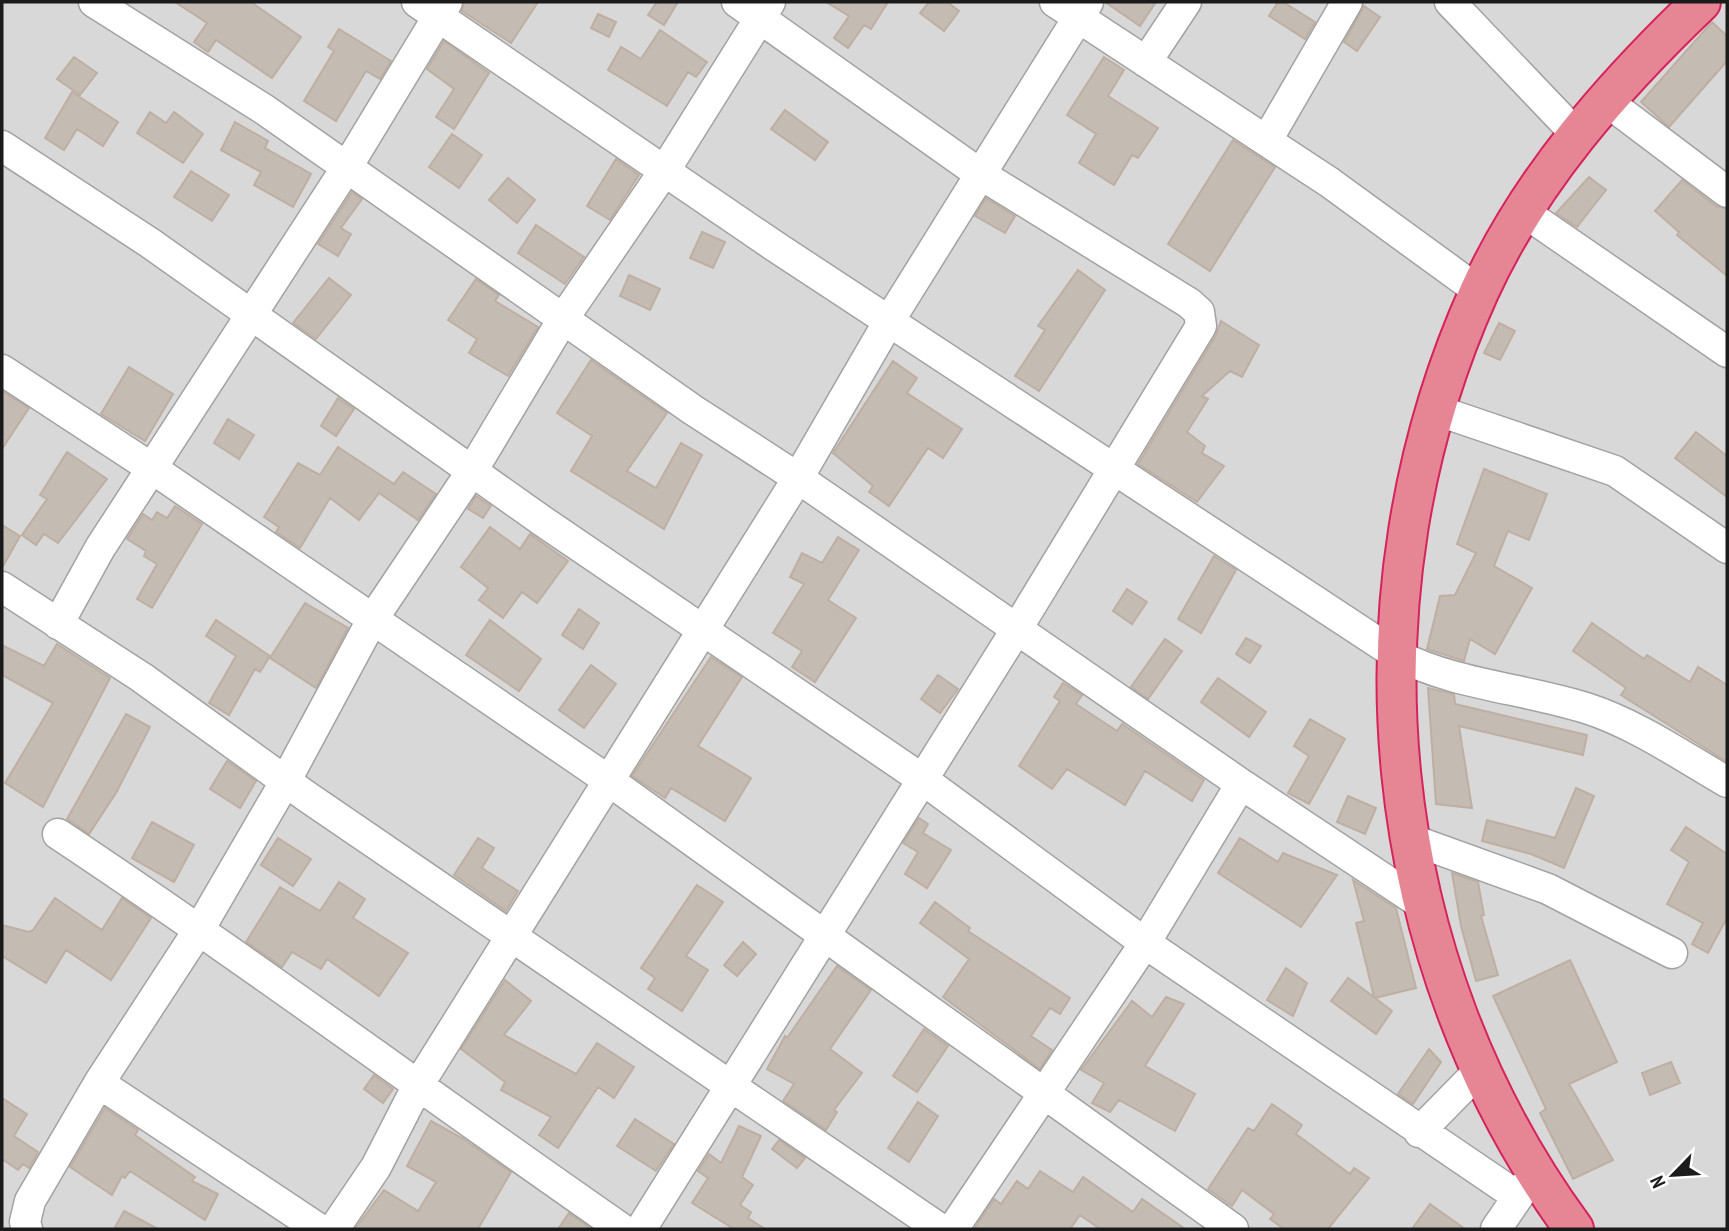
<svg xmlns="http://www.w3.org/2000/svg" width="1729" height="1231" viewBox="0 0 1729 1231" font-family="'PT Sans Narrow',sans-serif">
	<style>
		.residential { fill: #d9d8d8 }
		.building { fill: #c4bbb3; stroke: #beafa2; stroke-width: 2 }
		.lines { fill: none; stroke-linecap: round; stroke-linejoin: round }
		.minor-casing { stroke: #a2a2a2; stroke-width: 33 }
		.highway-casing { stroke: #d5235b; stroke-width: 42 }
		.minor { stroke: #fff; stroke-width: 30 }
		.highway { stroke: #e68695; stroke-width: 38 }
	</style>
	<rect width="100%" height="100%" fill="#ede9e0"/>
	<path class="residential" d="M2,2h1725v1227h-1725z"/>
	<path class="building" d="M175,2h76l50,35 -29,41 -56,-38 -8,12 -14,-10 13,-19z
		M464,2h74l-27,41 -49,-32z
		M657,2h21l-14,23 -16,-10z
		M826,2h62l-17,27 -7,-4 -16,23 -14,-10 15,-22z
		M929,2h18l12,9 -15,20 -24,-18z
		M1105,2h51l-16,24z
		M1278,2h5l32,20 -10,17 -36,-23z
		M1364,6l16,11 -23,34 -13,-9z
		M598,14l18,8 -7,15 -18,-9z
		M1712,22l15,14v25l-58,66 -28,-25z
		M339,29l52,32 -11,18 -14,-8 -30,50 -32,-20 30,-50 -6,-4z
		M660,30l47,32 -11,15 -8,-5 -21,34 -59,-36 13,-23 20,12z
		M444,41l45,32 -35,56 -18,-12 18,-28 -27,-20z
		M74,57l23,16 -17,22 -23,-16z
		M1104,57l20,13 -16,26 50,32 -20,30 -6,-3 -18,30 -35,-22 17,-29 -29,-19z
		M72,92l46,30 -15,24 -26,-17 -13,21 -19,-12z
		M785,110l43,32 -13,18 -44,-31z
		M150,112l16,11 8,-11 29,22 -20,29 -46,-30z
		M235,122l33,19 -3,7 46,26 -18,33 -39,-22 7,-13 -40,-22z
		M452,134l30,21 -23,33 -30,-21z
		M1233,140l42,27 -65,104 -42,-27z
		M616,159l23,16 -29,45 -23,-14z
		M191,171l38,24 -17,26 -38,-24z
		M1589,177l17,13 -29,37 -21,-14z
		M508,178l27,22 -18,23 -28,-23z
		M1682,180l34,26 11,3v67l-50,-41 2,-3 -24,-21z
		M352,192l10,7 -21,29 10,6 -13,22 -20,-12z
		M986,198l29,18 -10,17 -30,-17z
		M536,225l48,32 -19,27 -47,-31z
		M702,232l23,10 -12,26 -23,-10z
		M1078,270l27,20 -66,101 -24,-15 30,-46 -7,-4z
		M629,275l31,14 -10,21 -30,-14z
		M329,278l22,17 -35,44 -23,-16z
		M476,279l23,16 -4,6 43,26 -30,49 -39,-23 8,-14 -29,-19z
		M1221,321l38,24 -17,32 -12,-6 -28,25 6,3 -21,33 18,14 -3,7 22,13 -27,36 -59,-38 78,-129z
		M1499,323l16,8 -15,29 -16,-7z
		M591,360l76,53 -40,58 29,17 25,-45 21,12 -38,74 -93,-58 21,-35 -35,-23z
		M893,361l24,17 -10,15 55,36 -19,29 -15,-10 -39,58 -20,-14 4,-6 -40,-33z
		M129,367l44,27 -28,47 -44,-27z
		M2,391l27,17 -27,41z
		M338,398l16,11 -18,27 -15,-10z
		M228,419l26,16 -15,24 -25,-16z
		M1696,432l31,24v41l-52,-39z
		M338,447l56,37 9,-12 33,22 -18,26 -39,-27 -20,27 -29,-22 -30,50 -24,-16 3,-5 -15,-10 34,-54 22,12z
		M67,452l40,27 -49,64 -14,-9 -8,11 -14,-10 25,-36 -7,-4z
		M1484,469l63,25 -18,46 -21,-9 -14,35 38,22 -37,66 -25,-15 -6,22 -37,-12 13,-53 15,-1 21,-42 -19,-9z
		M476,496l15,10 -8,12 -15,-9z
		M175,506l27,18 -50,84 -15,-9 20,-35 -13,-8 2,-5 -19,-12 16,-25 9,6 5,-8 10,6z
		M2,525l18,11 -18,32z
		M490,527l30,22 10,-15 38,27 -31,42 -15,-11 -19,26 -24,-18 9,-12 -27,-21z
		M838,537l21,13 -31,50 28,18 -41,64 -23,-15 10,-16 -29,-18 31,-49 -14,-7 12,-24 20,10z
		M1214,556l22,14 -35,63 -23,-14z
		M1127,589l20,13 -15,22 -19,-13z
		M305,603l43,25 -32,60 -46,-30z
		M579,609l20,14 -16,26 -21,-14z
		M216,620l54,36 -10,16 -5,-3 -26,46 -20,-12 27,-47 -30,-20z
		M490,620l51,39 -22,32 -53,-36z
		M1592,623l52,36 3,-4 43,27 8,-15 29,18v77l-106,-67 5,-7 -53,-37z
		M1246,638l15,8 -11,17 -14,-9z
		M1165,639l17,12 -34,48 -17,-12z
		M57,644l53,34 -67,129 -38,-24 48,-80 -51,-28v-30l42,21z
		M711,657l31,20 -44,69 53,32 -26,43 -54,-33 -6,10 -33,-22z
		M591,665l25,19 -32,44 -25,-18z
		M938,675l20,14 -18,24 -19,-14z
		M1218,678l48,34 -17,25 -48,-35z
		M1063,683l19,12 -6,9 41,27 5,-7 82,56 -12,21 -47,-30 -20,34 -58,-36 -15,20 -33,-23 41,-65 -6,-4z
		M1428,688l26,6 1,10 132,31 -4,20 -124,-29 13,82 -36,-4z
		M126,714l24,13 -34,66 -27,41 -22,-15z
		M1310,719l35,20 -36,65 -21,-11 21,-37 -15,-10z
		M227,761l29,20 -16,27 -30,-19z
		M1576,788l18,8 -30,72 -33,-14 -49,-13 5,-21 68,18z
		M1348,796l28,12 -11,26 -28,-12z
		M919,818l9,6 -5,9 28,17 -24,38 -22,-14 13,-22 -15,-9z
		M152,822l42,23 -20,37 -42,-24z
		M1686,827l41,27v64l-19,35 -16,-9 11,-21 -36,-19 22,-42 -18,-12z
		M278,838l33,21 -18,27 -32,-21z
		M478,838l16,10 -12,20 36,23 -12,20 -52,-36z
		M1240,838l38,24 5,-9 54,22 -36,52 -83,-54z
		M1452,873l26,9 6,33 -3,1 17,59 -22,6 -15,-55z
		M1353,880l43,28 20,80 -41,10 17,13 -16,23 -45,-33 17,-23 26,19 -18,-74 8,-2z
		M339,882l26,17 -12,19 55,35 -29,43 -52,-37 -6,10 -29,-17 -10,15 -36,-25 34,-55 40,24z
		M697,885l26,17 -37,54 22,14 -26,41 -34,-22 7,-11 -14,-10z
		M55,898l47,32 20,-32 29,20 -40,62 -45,-30 -20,33 -44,-27v-31l27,7 4,-2z
		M935,902l35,26 -2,3 102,67 -10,16 -10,-6 -19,28 21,14 -12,19 -97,-72 26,-38 -49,-36z
		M743,942l13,12 -19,22 -13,-11z
		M1570,960l47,102 -48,22 44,76 -40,19 -33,-66 6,-4 -53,-113z
		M837,966l34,24 -41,59 32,24 -28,37 3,2 -11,18 -43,-29 11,-17 -27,-15 18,-33 2,2z
		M1286,968l21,15 -14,33 -26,-16z
		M505,980l26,21 -27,34 72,39 21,-31 37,24 -20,31 -16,-11 -40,61 -19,-13 12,-18 -50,-27 4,-8 -44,-33z
		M1166,997l18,7 -39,62 50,28 -20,37 -56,-31 -9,12 -18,-9 12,-20 -23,-13 51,-69 20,16z
		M924,1029l24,17 -31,46 -24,-16z
		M1429,1049l12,13 -28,42 -15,-10z
		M1671,1062l9,21 -30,12 -8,-22z
		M374,1075l19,14 -10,14 -19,-14z
		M2,1098l25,16 -13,22 24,16 -9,16 -6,-4 -5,6 -16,-11z
		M918,1102l20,14 -29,46 -21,-14z
		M1272,1104l30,21 -6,9 54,40 4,-6 15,10 -41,51h-44l-14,-10 4,-5 -32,-24 -10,16 -24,-17 40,-61 6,3z
		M105,1108l33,22 -3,5 60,42 -3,4 26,13 -13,26 -75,-49 -5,7 -3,-2 -10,19 -42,-28z
		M635,1119l39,25 -18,27 -39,-25z
		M431,1121l31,17 49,34 -33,57h-123l29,-39 34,21 18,-29 -29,-16z
		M739,1126l22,10 -19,41 11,8 -13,20 11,7 -3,6 17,11h-31l-42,-26 16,-25 -10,-7 11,-17 12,9z
		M779,1140l26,18 -8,10 -25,-19z
		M1040,1171l33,21 10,-15 50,35 9,-13 43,30h-85l-20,-14 -10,14h-96l20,-30 7,5 16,-23 11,8z
		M1430,1204l35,25h-53z
		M124,1211l34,18h-44z
		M569,1213l23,16h-34z"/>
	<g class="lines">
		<defs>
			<path id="minor" d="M94,2l171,108 428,300 105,68 443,306 182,121
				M417,2l356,243 624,410c59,30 125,33 189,53 50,16 96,48 141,74
				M1055,2l274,180 151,110
				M1450,2l127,133
				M1146,62l40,-60
				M1605,100l122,92
				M1267,140l80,-138
				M2,146l148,97 391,277 381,259 223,164 372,253
				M1524,212l203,140
				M2,370l151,99 455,311 625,449
				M1436,410l179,61 112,77
				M2,587l139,90 165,119 634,433
				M58,624l42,-76 247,-381 100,-165
				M58,834c191,127 375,264 564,395
				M1410,839l138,50 124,64
				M99,1083l220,146
				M1419,1132l60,-61
				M27,1229l-2,-7 5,-21 69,-118 101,-155 85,-146 87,-162 100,-149 91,-152 102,-149 105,-168
				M334,1229l42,-62 41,-80 381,-609 91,-157 199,-319
				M641,1229l377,-602 183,-301 -2,-14 -10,-9 -209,-129 -243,-172
				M953,1229l192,-286 96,-159
				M1496,1229l32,-47"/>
			<path id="highway" d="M1574,1229c-197,-268 -232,-633 -95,-937 51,-112 134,-206 222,-290"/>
		</defs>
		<use href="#minor" class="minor-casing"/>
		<use href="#highway" class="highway-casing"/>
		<use href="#minor" class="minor"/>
		<use href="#highway" class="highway"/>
	</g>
	<rect width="1729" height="1231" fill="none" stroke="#1b1b1b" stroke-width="7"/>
	<g transform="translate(1673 1175) rotate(245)" stroke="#ffffff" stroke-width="5" paint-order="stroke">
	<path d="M0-5L12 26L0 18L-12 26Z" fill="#1b1b1b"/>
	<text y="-10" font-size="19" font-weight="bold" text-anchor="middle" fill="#1b1b1b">N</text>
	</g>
</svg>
